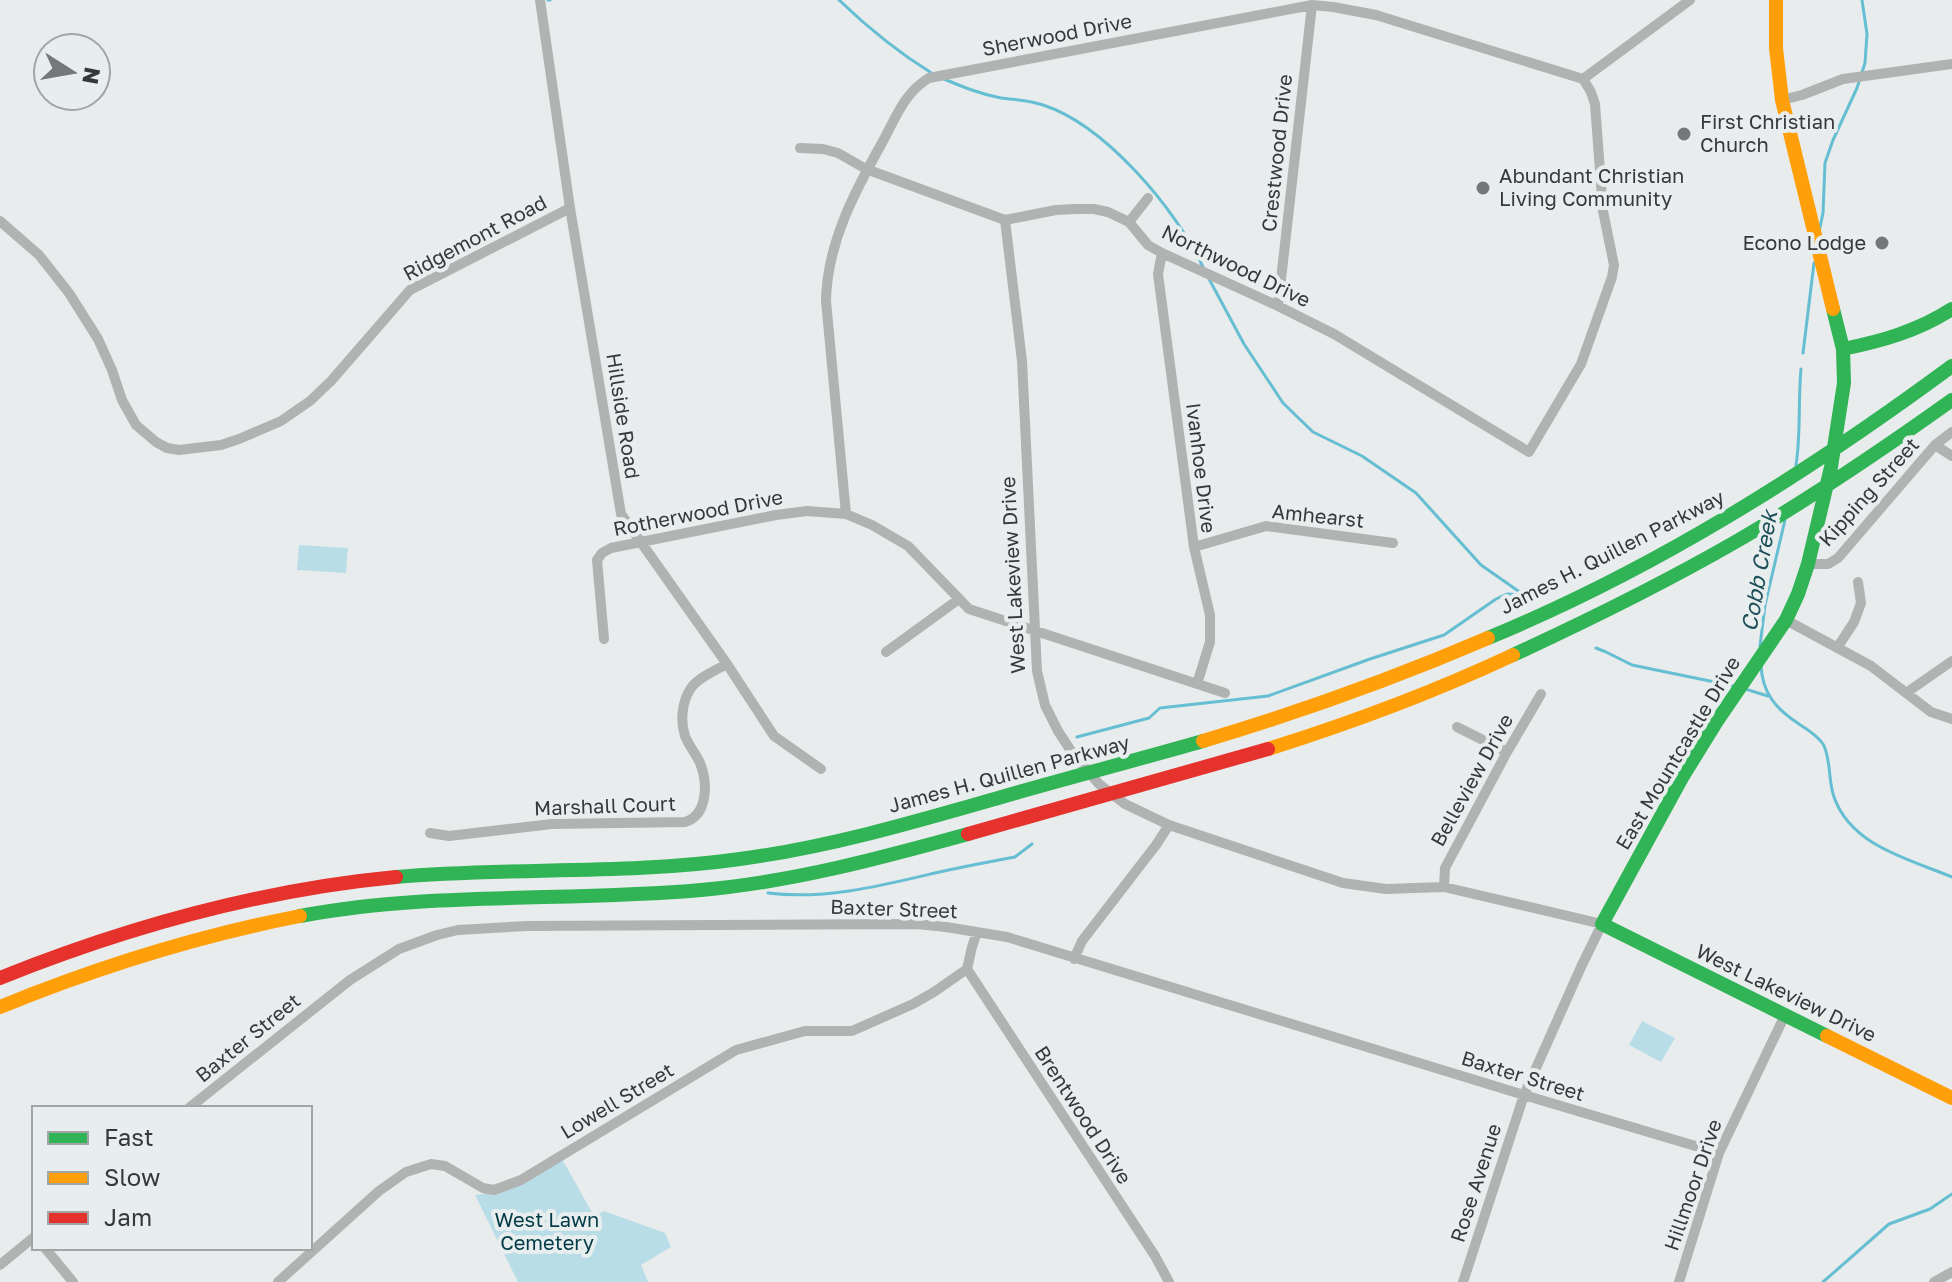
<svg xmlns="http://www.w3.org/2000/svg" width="1952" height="1282" viewBox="0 0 1952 1282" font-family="'Golos Text',sans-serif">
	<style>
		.green { fill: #b9dde6 }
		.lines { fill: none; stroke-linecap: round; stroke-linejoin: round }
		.stream { stroke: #65bed1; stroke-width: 3 }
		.street { stroke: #b1b2b2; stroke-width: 10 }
		.fast { stroke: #30b455; stroke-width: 14 }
		.slow { stroke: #ff9f0a; stroke-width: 14 }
		.jam { stroke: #e5322d; stroke-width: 14 }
		.poi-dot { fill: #757778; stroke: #e8edee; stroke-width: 3 }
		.labels { text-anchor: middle; stroke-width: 8; stroke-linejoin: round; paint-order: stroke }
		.street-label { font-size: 20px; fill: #363839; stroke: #e8edee }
		.poi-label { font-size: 20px; fill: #363839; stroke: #e8edee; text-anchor: start }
		.park-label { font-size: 20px; fill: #023b46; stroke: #e8edee }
		.water-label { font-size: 22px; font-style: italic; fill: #1d4f5a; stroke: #e8edee }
	</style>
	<rect width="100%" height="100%" fill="#e9eced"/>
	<path class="green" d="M299,545l49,3 -2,25 -49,-3z
		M1642,1021l33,17 -14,24 -32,-17z
		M562,1159l32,57 10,-5 61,22 6,14 -30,18 7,17h-130l-43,-87 34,-5z"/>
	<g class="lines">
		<path class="stream" d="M548,0h2
			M839,0c29,28 60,53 94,74
			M944,79c19,8 36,15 57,19 15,2 28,2 42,7 62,20 133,104 160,162
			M1819,232l4,-19 2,-50 8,-23 24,-52 8,-25 2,-29 -5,-34
			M1208,277l36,67 39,59 30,29 49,24 54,37 65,72 43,30
			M1803,353l11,-90
			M1796,465c5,-31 2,-64 5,-96
			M1760,646l5,-41 20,-85
			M1596,648l10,4 26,13 102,21
			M1761,665c1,28 15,44 38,59 8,5 18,11 24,20 8,13 5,37 11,53 17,49 75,62 118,80
			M1745,689l23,7
			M1077,737l72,-19 11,-10 108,-12 102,-37 74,-24 52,-36 11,-5 17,1
			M768,893c56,7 112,-7 167,-20 26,-6 53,-11 80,-16l17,-13
			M1823,1282l66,-58 41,-15 22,-15"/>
		<path class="street" d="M540,0l30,208 51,306 106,150 47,72 47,33
			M1583,79l107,-79
			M1782,100l20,-5 41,-16 109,-15
			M800,148l23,1 15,4 28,16 139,51 51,-10 20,-1h18l14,3 21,10 19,23 14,8 116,53 56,28 195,118 52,-88 31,-87 2,-12 -11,-54 -8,-107 -4,-12 -8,-13 -207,-64 -43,-8 -21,-2 -383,73c-24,14 -33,39 -46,63 -28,50 -56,102 -57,160l20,213
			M1005,220l17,141 15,310 8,34 13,26 15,23 26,30 26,20 44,21 174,58 43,6 58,-2 158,37 -21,43 -57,128 -61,187
			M0,221l39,34 30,38 29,46 14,31 10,30 14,25 20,17 11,6 12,2 42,-5 18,-6 42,-18 29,-20 21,-20 79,-91 160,-82
			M1129,222l19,-24
			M1162,253l-4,21 36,273 16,68v27l-13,42
			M1278,306l34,-301
			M1935,445l17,11
			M1194,547l72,-21 127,17
			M1808,564h20l10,-6 97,-113 17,-13
			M1786,620l85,46 60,46 21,7
			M604,639l-7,-79 5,-7 9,-5 165,-33 31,-4 39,3 26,11 36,21 61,63 256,84
			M1837,648l17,-26 7,-19 -3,-21
			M886,652l73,-53
			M1906,693l46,-32
			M1457,727l50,25
			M430,833l19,3 103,-12 133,-2c23,-7 23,-39 15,-59 -4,-9 -11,-17 -15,-27 -5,-15 -3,-35 6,-48 8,-11 25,-18 36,-24
			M1444,887l1,-19 62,-116 34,-58
			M1074,959l8,-18 74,-96 13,-20
			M967,969l188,287 14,26
			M189,1108l161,-128 49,-31 38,-14 21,-5 69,-4 390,-2 29,3 61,10 517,158 195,58
			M45,1248l28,34
			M0,1265l34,-28
			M278,1282l101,-91 27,-19 25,-8 14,2 38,22 11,2 27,-10 215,-130 69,-19h47l61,-27 21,-12 33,-23 5,-22 5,-15
			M1679,1282l40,-129 66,-138
			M1934,1282l18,-10"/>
		<path class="fast" d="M1843,349c39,-8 75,-18 109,-40
			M1488,638c167,-69 319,-165 464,-272
			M1513,655c76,-35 151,-72 224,-114 74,-43 145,-91 215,-141
			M396,877c115,-10 230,-2 344,-18 90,-12 178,-38 265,-63 66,-19 132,-36 198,-55
			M300,916c133,-25 267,-14 401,-26 91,-8 180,-32 267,-56
			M1827,1036l-225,-112 81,-148 34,-55 69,-101 12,-26 10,-30 23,-97 13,-84 -1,-34 -10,-40"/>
		<path class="slow" d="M1776,0v48l6,52 51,209
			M1203,741c97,-29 192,-63 285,-103
			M1268,749c83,-26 166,-57 245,-94
			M0,1007c98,-40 197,-71 300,-91
			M1827,1036l125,62"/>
		<path class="jam" d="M968,834l300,-85
			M0,978c127,-51 259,-88 396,-101"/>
	</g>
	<g class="poi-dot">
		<circle cx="1684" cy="134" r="8"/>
		<circle cx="1483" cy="188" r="8"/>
		<circle cx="1882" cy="243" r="8"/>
	</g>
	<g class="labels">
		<g class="street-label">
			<text transform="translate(1057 35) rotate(-11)" y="7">Sherwood Drive</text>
			<text transform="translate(1277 153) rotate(-84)" y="7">Crestwood Drive</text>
			<text transform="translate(475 238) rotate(-28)" y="7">Ridgemont Road</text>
			<text transform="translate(1236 266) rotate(26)" y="7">Northwood Drive</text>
			<text transform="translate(623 416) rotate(81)" y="7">Hillside Road</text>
			<text transform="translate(1201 468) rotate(83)" y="7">Ivanhoe Drive</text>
			<text transform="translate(1869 492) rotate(-48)" y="7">Kipping Street</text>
			<text transform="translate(698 513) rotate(-11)" y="7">Rotherwood Drive</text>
			<text transform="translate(1318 516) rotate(6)" y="7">Amhearst</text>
			<text transform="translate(1612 552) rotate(-27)" y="7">James H. Quillen Parkway</text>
			<text transform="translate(1013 575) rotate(-93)" y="7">West Lakeview Drive</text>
			<text transform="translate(1678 753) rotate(-59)" y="7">East Mountcastle Drive</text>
			<text transform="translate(1009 774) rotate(-15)" y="7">James H. Quillen Parkway</text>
			<text transform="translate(1472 780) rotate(-61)" y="7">Belleview Drive</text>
			<text transform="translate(605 806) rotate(-2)" y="7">Marshall Court</text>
			<text transform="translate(894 909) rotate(2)" y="7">Baxter Street</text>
			<text transform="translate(1786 993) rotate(26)" y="7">West Lakeview Drive</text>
			<text transform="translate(248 1038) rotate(-39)" y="7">Baxter Street</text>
			<text transform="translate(1523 1076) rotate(17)" y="7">Baxter Street</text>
			<text transform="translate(617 1101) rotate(-31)" y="7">Lowell Street</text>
			<text transform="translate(1083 1115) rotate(57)" y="7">Brentwood Drive</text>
			<text transform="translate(1476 1183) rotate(-72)" y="7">Rose Avenue</text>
			<text transform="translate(1693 1185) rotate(-71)" y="7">Hillmoor Drive</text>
		</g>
		<g class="poi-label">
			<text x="1700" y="129">First Christian<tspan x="1700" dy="23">Church</tspan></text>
			<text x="1499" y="183">Abundant Christian<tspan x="1499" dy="23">Living Community</tspan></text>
			<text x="1866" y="250" text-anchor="end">Econo Lodge</text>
		</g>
		<g class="park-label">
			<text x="547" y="1227">West Lawn<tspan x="547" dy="23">Cemetery</tspan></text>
		</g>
		<g class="water-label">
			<text transform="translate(1759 571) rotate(-80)" y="8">Cobb Creek</text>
		</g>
	</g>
	<rect x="32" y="1106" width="280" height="144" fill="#e8edee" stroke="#a1a5a6" stroke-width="2"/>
	<rect x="48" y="1132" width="40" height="12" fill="#30b455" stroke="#a1a5a6" stroke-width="2"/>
	<text x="104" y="1146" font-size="24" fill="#363839">Fast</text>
	<rect x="48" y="1172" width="40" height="12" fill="#ff9f0a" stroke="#a1a5a6" stroke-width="2"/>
	<text x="104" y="1186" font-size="24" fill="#363839">Slow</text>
	<rect x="48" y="1212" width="40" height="12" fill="#e5322d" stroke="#a1a5a6" stroke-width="2"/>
	<text x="104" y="1226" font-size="24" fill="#363839">Jam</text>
	<g transform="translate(72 72) rotate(101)"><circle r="38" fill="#e8edee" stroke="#a1a5a6" stroke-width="2"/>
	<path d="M0-6L14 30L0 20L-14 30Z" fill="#757778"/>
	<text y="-12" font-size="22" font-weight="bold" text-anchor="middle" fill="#363839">N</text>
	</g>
</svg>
